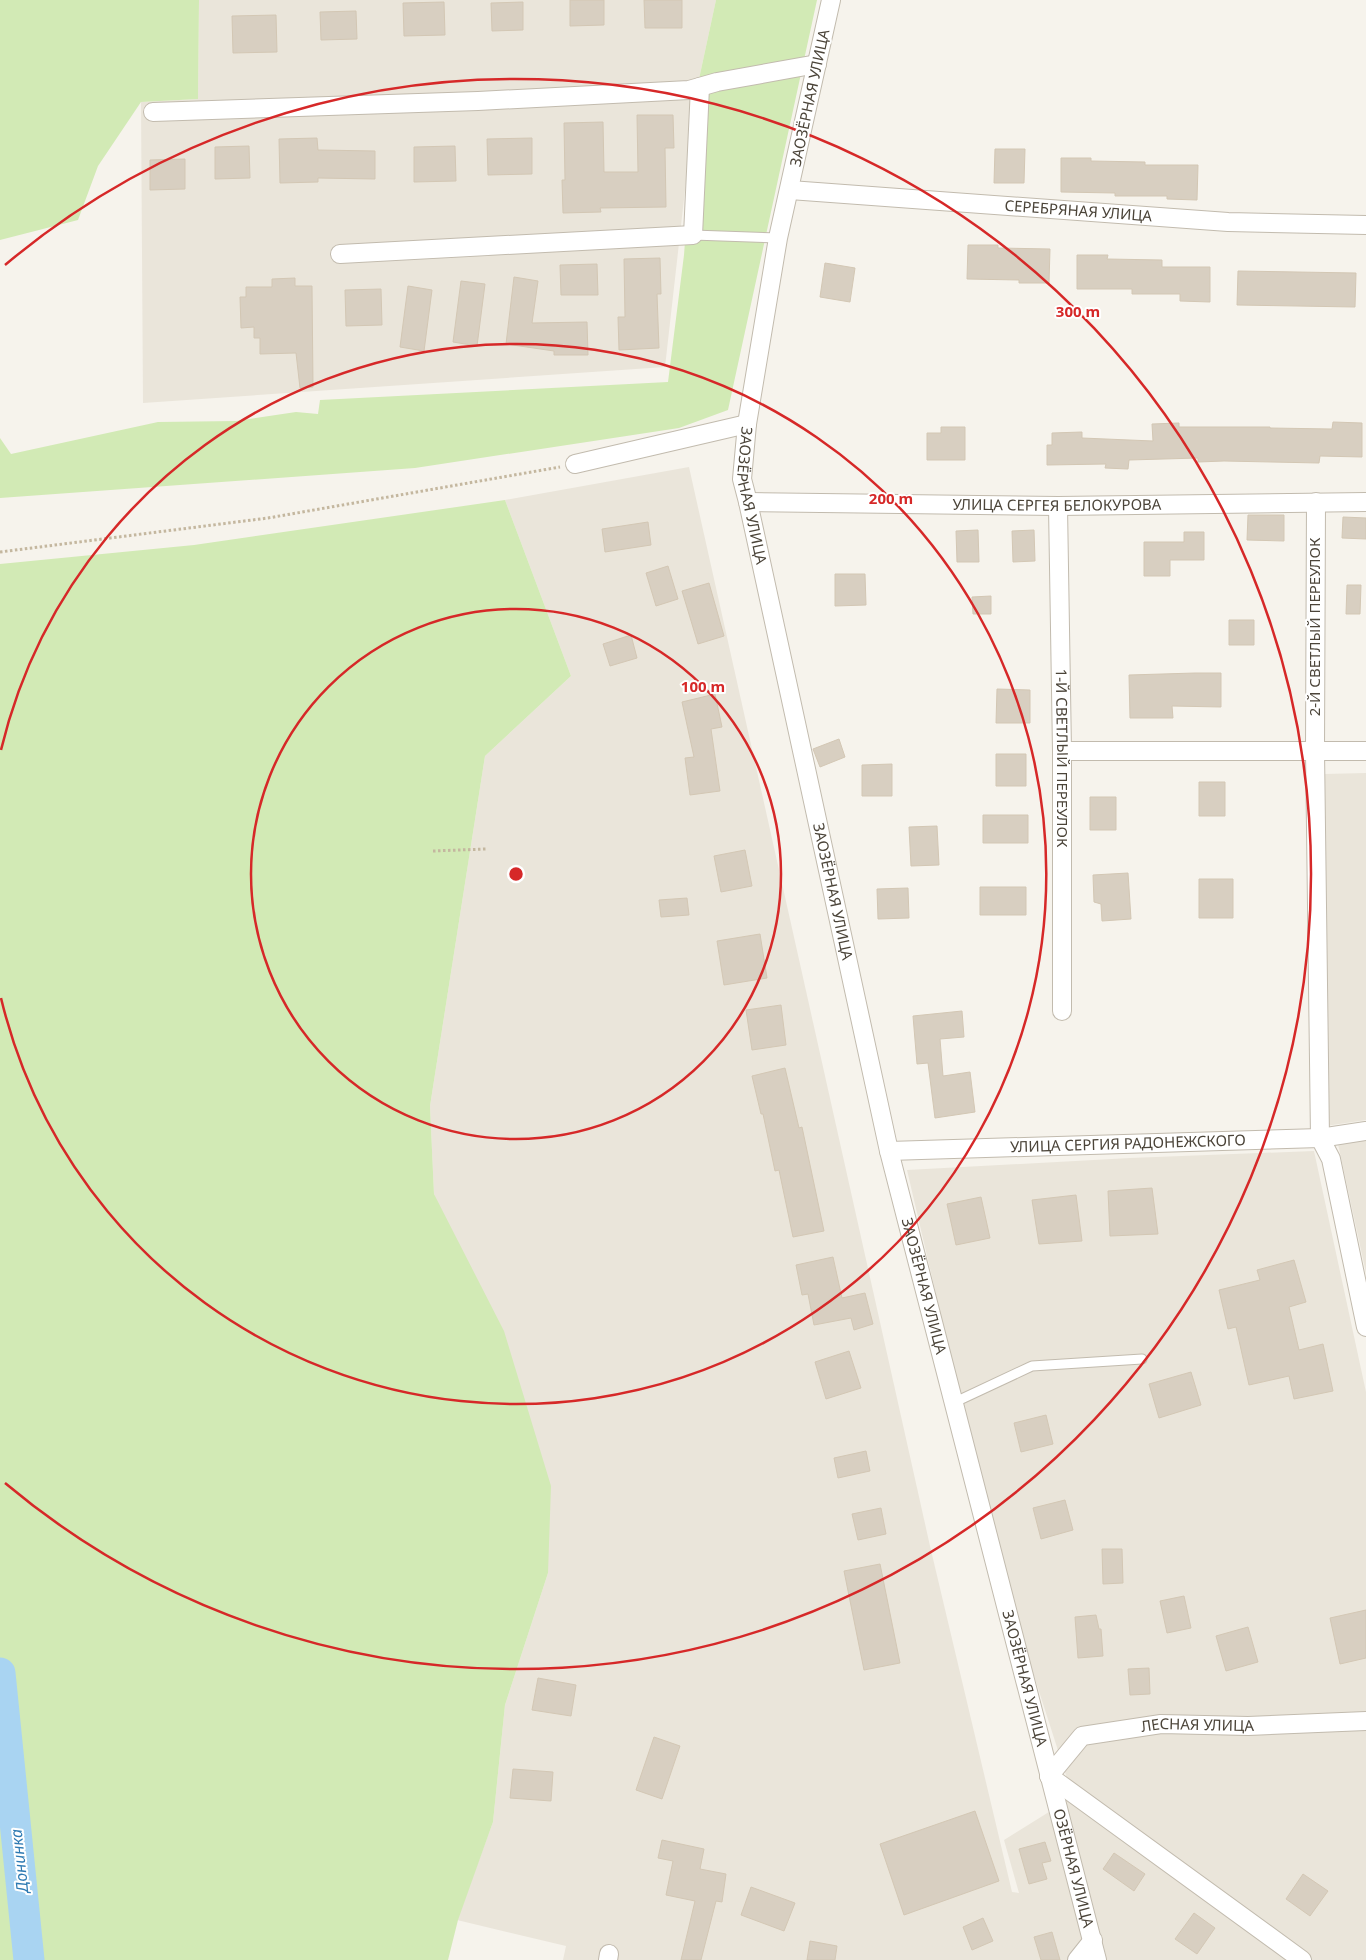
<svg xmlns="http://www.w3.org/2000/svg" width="1366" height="1960" viewBox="0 0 1366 1960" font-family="'Noto Sans',sans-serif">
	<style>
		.residential { fill: #eae5da }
		.green { fill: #d2eab5 }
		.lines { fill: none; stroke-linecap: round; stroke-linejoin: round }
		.river { stroke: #a9d4f2; stroke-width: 31 }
		.building { fill: #d8cfc1; stroke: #d3c7b4 }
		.service-casing { stroke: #c2bbae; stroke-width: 11 }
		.minor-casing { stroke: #c2bbae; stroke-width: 20 }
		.path { stroke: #c4b79f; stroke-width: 3; stroke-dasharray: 2.5 2.5; stroke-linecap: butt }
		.service { stroke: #fff; stroke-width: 9 }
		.minor { stroke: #fff; stroke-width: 18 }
		.ring { fill: none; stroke: #d62828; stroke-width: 2.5 }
		.labels { text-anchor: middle; stroke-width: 4; stroke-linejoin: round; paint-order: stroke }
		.street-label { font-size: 15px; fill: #4b4439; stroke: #fff }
		.water-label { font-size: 16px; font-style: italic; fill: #2e7ab2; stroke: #fff }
		.centre { fill: #d62828; stroke: #fff; stroke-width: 2.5 }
		.ring-label { font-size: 15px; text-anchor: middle; font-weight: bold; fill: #d62828; stroke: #fff; stroke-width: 4; stroke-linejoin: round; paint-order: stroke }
	</style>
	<rect width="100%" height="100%" fill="#f6f3ec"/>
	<path class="residential" d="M199,0h517l-20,93 -31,274 -522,36 -2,-301 57,-3z
		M689,467l241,1079 82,346 7,1 -15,-53 69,-43 -72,-224 -94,-403 223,-12 184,-7 52,241v568h-803l3,-14 -109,-26 36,-98 12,-117 43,-132 -114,-379 -4,-88 55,-350 86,-80 -66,-176z
		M1366,773v347l-40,6 -2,-352z
		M1366,1139v134l-28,-129z"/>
	<path class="green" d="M0,0h199l-1,99 -57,3 -43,64 -20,54 -78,20z
		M716,0h101l-89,410 -49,18 -264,40 -415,30v-60l11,16 147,-32 78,-1 60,-9 22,2 2,-14 348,-18 16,-127 12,-162z
		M505,500l66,176 -86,80 -55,350 4,88 70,137 47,155 -3,87 -43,132 -12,117 -35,98 -10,40h-448v-1396l194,-19z"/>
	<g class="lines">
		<path class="river" d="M0,1673l29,287"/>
	</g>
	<path class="building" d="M570,0h34v25l-34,1z
		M644,0h38v28h-37z
		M444,2l1,33 -41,1 -1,-33z
		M523,2v28l-31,1 -1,-28z
		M356,11l1,28 -36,1 -1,-28z
		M276,15l1,37 -44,1 -1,-37z
		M637,115h36l1,33h-9l1,59 -66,1 1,4 -38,1 -1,-33h3l-1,-57 39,-1 1,50h34z
		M317,138l1,12 57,1v28l-57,-1v4l-38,1 -1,-44z
		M532,138v36l-44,1 -1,-36z
		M249,146l1,32 -35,1v-32z
		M455,146l1,35 -42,1v-35z
		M995,149h30l-1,34h-30z
		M1061,158h30v3l54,1v3h53l-1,35 -30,-1v-3h-52v-3l-54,-1z
		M185,159v30l-35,1v-30z
		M968,245h30v3l52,1 -1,34h-30v-3l-52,-1z
		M1077,255h31l-1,4 55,1v7h48v35l-30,-1v-7h-48v-5h-55z
		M660,258l1,36h-4l2,54 -40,2 -1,-33h7l-1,-58z
		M825,263l30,5 -5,34 -30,-5z
		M597,264l1,31h-37l-1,-30z
		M1238,271l118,2 -1,34 -118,-2z
		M514,277l24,4 -6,42 55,-1 1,33h-34v-4l-48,-7z
		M295,278v8h17l1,101 -13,1 -4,-35 -36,1v-16h-6v-11l-13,1 -1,-31h6v-10h26v-8z
		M461,281l24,3 -8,62 -24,-4z
		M408,286l24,4 -8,61 -24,-4z
		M381,289l1,36 -36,1 -1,-36z
		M1333,422l29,1v34l-42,-1 -1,7 -95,-2 -26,1v-4l-69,2 -1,9 -23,-1 1,-4 -59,1v-20h5v-12l30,-1v6l71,3 -1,-17 27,-1v4h91v1l62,1z
		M941,427h24v33h-38v-27h14z
		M1248,515h36v26l-37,-1z
		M1343,517l23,1v21l-24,-1z
		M648,522l3,23 -46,7 -3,-23z
		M978,530l1,32h-22l-1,-31z
		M1034,530l1,31 -22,1 -1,-31z
		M1184,532h20v28h-34v16h-26v-34h40z
		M668,566l10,33 -22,7 -10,-33z
		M835,574h30l1,31 -31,1z
		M709,583l15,53 -26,8 -16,-53z
		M1347,585h14l-1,29h-14z
		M991,596v18h-18l-1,-17z
		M1229,620h25v25h-25z
		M631,635l6,23 -27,8 -7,-22z
		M1195,673h26v34l-49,-1 1,12h-43l-1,-43z
		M997,689l33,1v33h-34z
		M715,694l7,33 -11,2 9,62 -30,4 -5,-37 9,-1 -12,-55z
		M839,739l6,18 -25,10 -7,-18z
		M996,754h30v32h-30z
		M892,764v32h-30v-31z
		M1199,782h26v34h-26z
		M1090,797h26v33h-26z
		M983,815h45v28h-45z
		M937,826l2,39 -28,1 -2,-39z
		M745,850l7,36 -31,6 -7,-36z
		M1128,873l3,46 -29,2 -1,-17 -7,-2 -1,-27z
		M1199,879h34v39h-34z
		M980,887h46v28h-46z
		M908,888l1,30 -31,1 -1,-30z
		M687,898l2,17 -28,2 -2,-17z
		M760,934l7,44 -43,7 -7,-44z
		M781,1005l5,40 -34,5 -6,-40z
		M962,1011l2,26 -24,2 3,37 27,-4 5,40 -40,6 -7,-55 -11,1 -4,-48z
		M785,1068l14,60 3,-1 22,104 -31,6 -14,-67 -4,1 -12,-57h-2l-9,-38z
		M1152,1188l6,46 -48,2 -2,-45z
		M1076,1195l6,46 -43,3 -7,-44z
		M981,1197l9,41 -34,7 -9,-41z
		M833,1257l9,41 23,-5 8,31 -19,6 -3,-12 -37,7 -6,-31 -6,1 -6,-30z
		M1294,1260l12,42 -17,5 10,43 24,-6 10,47 -39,8 -5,-23 -40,9 -13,-58 -8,2 -9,-39 41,-10 -3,-10z
		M849,1351l12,37 -35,11 -11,-37z
		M1191,1372l10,33 -42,13 -10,-34z
		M1046,1415l7,29 -32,8 -7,-29z
		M866,1451l4,20 -32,7 -4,-20z
		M1065,1500l8,30 -32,9 -8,-31z
		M881,1508l5,26 -28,6 -6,-26z
		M1102,1549h20l1,34 -20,1z
		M880,1564l20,99 -36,7 -20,-99z
		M1184,1596l7,32 -24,5 -7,-32z
		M1366,1610v48l-26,6 -10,-46z
		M1096,1615l3,14h2l2,27 -25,2 -3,-41z
		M1248,1627l10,35 -32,9 -10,-35z
		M1149,1668l1,26 -20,1 -2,-26z
		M538,1678l38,7 -5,31 -39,-6z
		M654,1737l26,9 -18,53 -26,-9z
		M513,1769l40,3 -2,29 -41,-3z
		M975,1811l24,70 -95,34 -24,-71z
		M662,1840l42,9 -4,20 26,5 -4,28 -6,-1 -15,59h-20l14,-59 -29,-6 7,-34 -15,-3z
		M1045,1842l6,19 -9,2 5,16 -18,5 -10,-35z
		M1114,1853l31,21 -11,17 -31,-22z
		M1303,1874l25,17 -18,25 -24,-17z
		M751,1887l44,16 -11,28 -43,-16z
		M1194,1913l21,15 -18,26 -22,-15z
		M983,1918l10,23 -21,9 -9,-23z
		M1052,1932l8,28h-19l-7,-23z
		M810,1941l27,5 -2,14h-28z"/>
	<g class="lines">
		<defs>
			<path id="service" d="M693,235l85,3
				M953,1403l79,-37 110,-7"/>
			<g id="minor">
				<path id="s1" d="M831,0l-53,238 -31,186 -5,55 6,23 141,649 208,809"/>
				<path d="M153,112l325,-11 211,-11 28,-8 100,-18"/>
				<path id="s2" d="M790,190l438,32 138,3"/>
				<path d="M340,254l353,-19 7,-148"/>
				<path d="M575,464l172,-40"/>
				<path id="s3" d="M748,502l310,4 308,-4"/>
				<path d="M1316,502l-1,249 5,387 11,21 35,168"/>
				<path id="s4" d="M1058,506l4,245v260"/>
				<path d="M1062,751h304"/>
				<path id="s5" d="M889,1151l431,-13 46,-7"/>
				<path id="s6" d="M1049,1776l33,-40 79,-12 87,2 118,-5"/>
				<path d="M1049,1776l253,184"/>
				<path d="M608,1960l1,-6"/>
				<path d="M1077,1960l16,-20"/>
			</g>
		</defs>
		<use href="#service" class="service-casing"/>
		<use href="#minor" class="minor-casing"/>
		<path class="path" d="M0,552l268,-34 292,-51
			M433,851l53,-2"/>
		<use href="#service" class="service"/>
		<use href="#minor" class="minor"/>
	</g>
	<g class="ring">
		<circle cx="516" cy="874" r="265"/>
		<path d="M1 750A530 530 0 1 1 1 998"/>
		<path d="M5 265A795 795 0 1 1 5 1483"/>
	</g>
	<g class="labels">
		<g class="street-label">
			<text transform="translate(810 98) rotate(-78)" y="5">ЗАОЗЁРНАЯ УЛИЦА</text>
			<text dy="5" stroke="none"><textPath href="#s2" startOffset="289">СЕРЕБРЯНАЯ УЛИЦА</textPath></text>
			<text dy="5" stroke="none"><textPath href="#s1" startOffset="505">ЗАОЗЁРНАЯ УЛИЦА</textPath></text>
			<text dy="5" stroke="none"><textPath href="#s3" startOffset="309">УЛИЦА СЕРГЕЯ БЕЛОКУРОВА</textPath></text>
			<text transform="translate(1315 627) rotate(-90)" y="5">2-Й СВЕТЛЫЙ ПЕРЕУЛОК</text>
			<text dy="5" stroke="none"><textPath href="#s4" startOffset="252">1-Й СВЕТЛЫЙ ПЕРЕУЛОК</textPath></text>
			<text dy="5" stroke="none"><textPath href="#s1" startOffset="910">ЗАОЗЁРНАЯ УЛИЦА</textPath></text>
			<text dy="5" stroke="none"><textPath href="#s5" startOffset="239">УЛИЦА СЕРГИЯ РАДОНЕЖСКОГО</textPath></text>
			<text dy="5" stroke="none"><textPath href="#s1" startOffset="1315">ЗАОЗЁРНАЯ УЛИЦА</textPath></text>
			<text dy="5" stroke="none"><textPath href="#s1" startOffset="1720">ЗАОЗЁРНАЯ УЛИЦА</textPath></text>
			<text dy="5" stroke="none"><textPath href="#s6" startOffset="168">ЛЕСНАЯ УЛИЦА</textPath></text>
			<text dy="5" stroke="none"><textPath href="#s1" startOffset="1916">ОЗЁРНАЯ УЛИЦА</textPath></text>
		</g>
		<g class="water-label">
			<text transform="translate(19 1861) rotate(-96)" y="6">Донинка</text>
		</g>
	</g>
	<circle cx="516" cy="874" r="8" class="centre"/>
	<g class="ring-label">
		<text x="1078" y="317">300 m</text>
		<text x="891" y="504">200 m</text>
		<text x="703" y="692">100 m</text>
	</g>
</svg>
